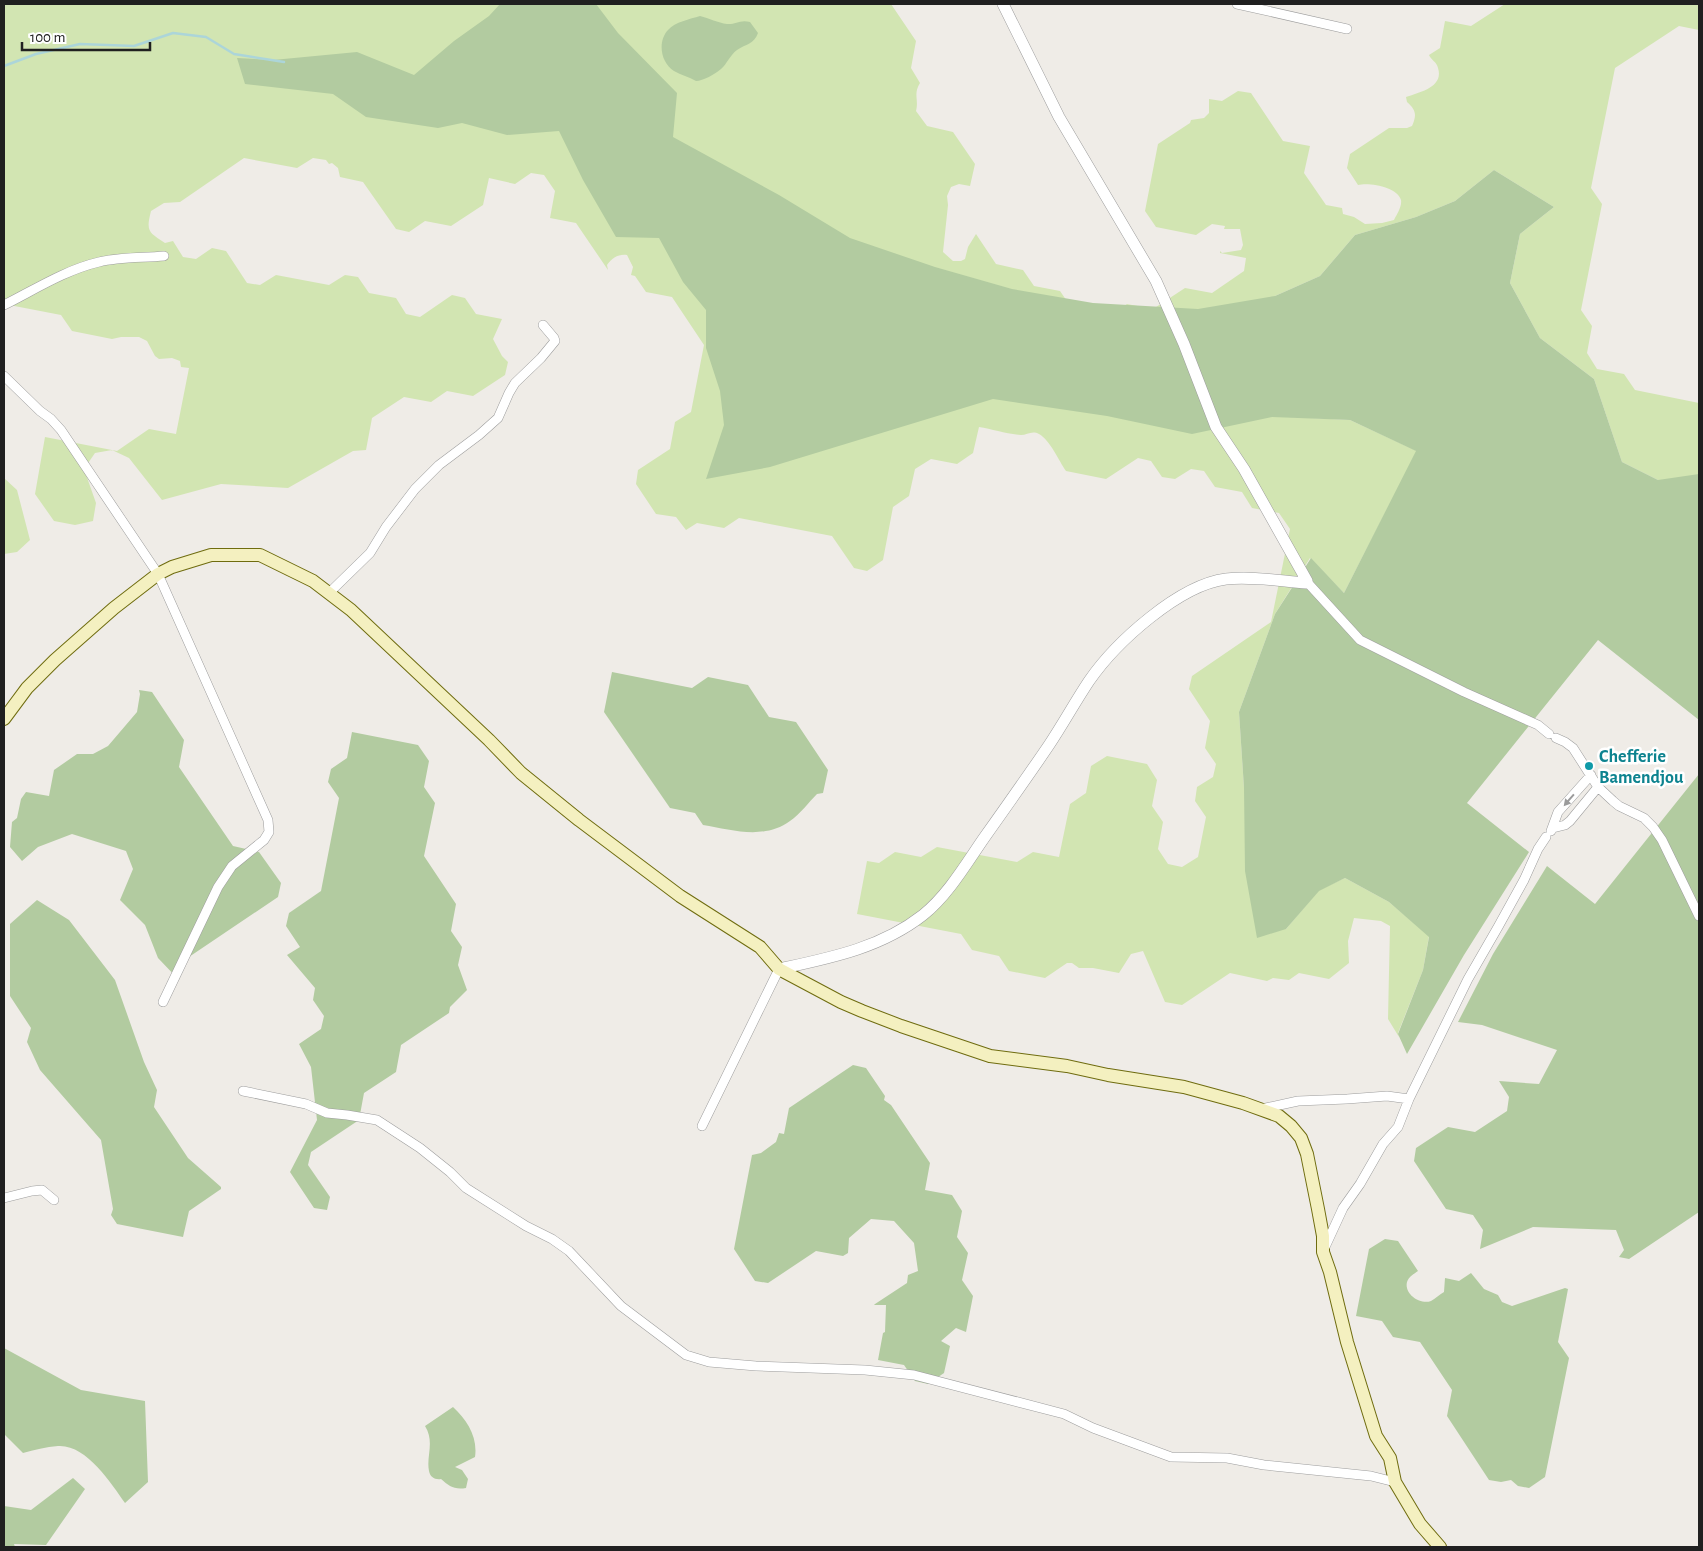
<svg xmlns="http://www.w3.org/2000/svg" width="1703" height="1551" viewBox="0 0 1703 1551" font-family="'Alegreya Sans',sans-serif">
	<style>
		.grass { fill: #d2e5b2 }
		.forest { fill: #b2cba0 }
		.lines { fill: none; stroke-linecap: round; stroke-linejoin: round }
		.stream { stroke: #acd5d9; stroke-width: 2.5 }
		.minor-casing { stroke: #9d9d9d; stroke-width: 10 }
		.tertiary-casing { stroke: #9d9d9d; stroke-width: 12 }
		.secondary-casing { stroke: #6f6c0f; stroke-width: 14 }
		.minor { stroke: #fff; stroke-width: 9 }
		.tertiary { stroke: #fff; stroke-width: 11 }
		.secondary { stroke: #f4f0c0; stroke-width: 12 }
		.oneway { fill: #9b9b9b }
		.culture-dot { fill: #0f9aa8; stroke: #fff; stroke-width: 2 }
		.labels { text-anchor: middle; stroke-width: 5; stroke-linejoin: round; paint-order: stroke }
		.culture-label { font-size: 18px; font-weight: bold; fill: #0d838f; stroke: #fff; text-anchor: start }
	</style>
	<rect width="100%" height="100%" fill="#efece7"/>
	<path class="grass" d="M4,4h887l25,37 -5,27 9,15c-7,11 -1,16 -4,28l11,15 26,6 22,32 -5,22 -11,-2 -8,3 -4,9 1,9 -5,47 10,9h8l4,-2 3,-12 8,-13 20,30 27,6 11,16 26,5 11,16 40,8 16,-11 26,5 32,-21 27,5 32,-22 2,-13 -26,-5v-2l2,2 19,-3 2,-5 -3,-16h-16l1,-3 -13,-2 -16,11 -40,-8 -11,-16 13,-67 32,-21 1,-3 13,-2 5,-5v-14l13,2 16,-10 13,2 32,48 27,5 -6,27 22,32 16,3 1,6 11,3 11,7 17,-1 12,-3c3,-6 8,-13 7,-20 -3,-13 -32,-18 -43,-15l-11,-17 3,-14 39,-26h18l5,-2c5,-11 4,-16 -5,-24l-1,-5c14,-5 38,-10 32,-29 -1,-6 -7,-8 -9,-13l11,-7 5,-27 26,5 34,-22h194v26l-20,-4 -64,42 -24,120 11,16 -21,106 11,16 -5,27 10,16 27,5 11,16 64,13v108l-41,-31 -36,-18 -28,-83 -54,-41 -30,-55 10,-49 34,-27 -60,-37 -39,31 -39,16 -61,18 -35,41 -45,20 -3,120 78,4 67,31 -73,142 -34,-35 -35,56 -36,98 5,76 42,141 33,-39 26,-12 44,24 40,34 -6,34 -25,63 1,4 -11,-18 2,-93 -9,-5 -27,-3 -6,23 1,22 -20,16 -30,-6 -10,7 -16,-2 -6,3 -37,-8 -48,32 -17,-3 -22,-51 -12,3 -12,19 -26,-5h-14l-7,-5h-5l-22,15 -36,-7 -10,-15 -27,-6 -11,-16 -104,-20 10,-53 12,2 16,-11 26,5 16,-10 80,15 16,-10 26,5 11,-53 16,-11 5,-27 16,-10 40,8 10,16 -5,26 11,16 -5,27 10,15 14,3 16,-10 8,-40 -11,-16 2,-14 16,-10 3,-13 -11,-16 5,-27 -21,-32 3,-13 79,-54 19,-93 -11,-16 -27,-5 -10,-16 -27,-5 -11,-16 -13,-2 -16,10 -13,-2 -11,-16 -13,-3 -32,21 -40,-8c-7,-10 -16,-31 -27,-37 -7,-4 -12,1 -18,1 -14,-1 -29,-6 -42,-8l-6,26 -16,11 -26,-5 -16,10 -6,27 -16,11 -10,53 -16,11 -13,-3 -22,-32 -93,-18 -15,10 -27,-5 -11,7 -10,-13 -20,-3 -20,-30 2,-14 32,-21 5,-27 16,-10 13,-67 -32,-48 -26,-5 -11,-16 -4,-1 2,-8 -6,-12c-9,-1 -15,3 -20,10l1,5 -32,-47 -26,-5 5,-27 -11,-16 -13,-2 -16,11 -26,-6 -6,27 -32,21 -26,-5 -16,11 -13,-3 -33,-47 -23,-5 -2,-9 -6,-5 -3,1 -3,-4 -13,-2 -16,10 -53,-10 -64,44 -16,1 -13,8c-5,20 -3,21 14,32l8,-2 10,16 13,2 16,-11 14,3 21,32 13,2 16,-10 53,10 16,-10 13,2 11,16 27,5 10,16 14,3 32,-22 13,3 11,16 26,5 -9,20 9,17 6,6 -3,13 -32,21 -26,-5 -16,11 -27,-5 -32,21 -6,32 -13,1 -65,37 -67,-4 -59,16 -33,-42 -17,-8 -17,3 -11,16 12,34 -3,18 -18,4 -21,-4 -19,-27 10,-57 72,14 32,-22 27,5 13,-66 -8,-1 -1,-6 -8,-3 -13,1 -4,-3 -8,-15 -8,-4h-18l-9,2 -40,-8 -11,-16 -57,-11z
		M4,478l13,12 13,50 -13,12 -13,2z"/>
	<path class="forest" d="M500,4h96l22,29 59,60 -4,44 106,58 71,43 85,29 77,22 81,14 105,6 77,-13 45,-20 35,-41 61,-18 39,-16 39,-31 60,37 -34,27 -10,49 30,55 54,41 28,83 36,18 41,-6v246l-101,-80 -131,163 62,49 -65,103 -57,99 -9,-20 25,-64 6,-33 -40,-35 -44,-24 -26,13 -33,38 -29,9 -12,-67 -1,-83 -5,-76 36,-98 36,-56 33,35 72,-142 -66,-31 -78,-3 -80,17 -85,-18 -114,-17 -223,68 -64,12 18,-54 -4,-34 -14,-43v-38l-23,-28 -24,-44 -43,-1 -33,-57 -24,-49 -52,4 -45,-12 -24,5 -72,-11 -33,-23 -88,-10 -8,-26 36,2 84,-8 57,23 40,-34 35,-25z
		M700,16c9,2 18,7 27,8 8,1 13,-5 23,-2l8,11c-4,11 -12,11 -21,17 -7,5 -10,14 -16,19 -6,5 -18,12 -25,12 -7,-4 -15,-6 -22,-10 -13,-8 -17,-29 -6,-41 7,-8 22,-11 32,-14z
		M612,672l80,16 16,-11 40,8 21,32 27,5 32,48 -5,23 -6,1c-8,8 -17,20 -27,27 -26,19 -58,9 -87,4l-8,-12 -25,-5 -66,-96z
		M139,690l13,2 32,48 -5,27 54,79 26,6 22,31 -3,14 -95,64 -4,19 -21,-22 -13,-33 -25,-25 13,-31 -7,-18 -54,-17 -34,13 -16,14 -12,-14 2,-25 5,-4 4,-19 5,-7 23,4 5,-26 23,-16h16l15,-8 29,-34 3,-18z
		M352,732l66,13 11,16 -5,26 11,16 -11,53 32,48 -5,27 11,16 -4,18 9,25 -17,17 -1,6 -48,32 -5,27 -32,21 -5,27 -48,32 -3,13 22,32 -3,13 -13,-2 -24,-36 27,-52 -6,-53 -12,-23 22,-15 3,-13 -11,-16 2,-12 -28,-33 13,-8 -14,-21 3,-13 32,-22 18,-93 -11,-16 3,-13 16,-11z
		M1699,774v438l-70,47 -10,-2 5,-7 -8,-20 -83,-3 -53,22 3,-19 -10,-15 -27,-6 -32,-48 2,-13 32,-21 27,5 32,-21 2,-14 -10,-16 40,3 18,-34 -75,-25 -24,-3 35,-68 54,-88 48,38z
		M37,900l32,20 46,60 29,82 13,28 -3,17 34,51 33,29v2l-32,22 -6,26 -66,-13 -6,-9 2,-6 -12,-69 -61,-70 -13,-28 4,-14 -21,-32v-72z
		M853,1065l13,3 19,28 -1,4 7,5 39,58 -5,27 27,5 10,16 -5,26 11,16 -6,27 11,16 -7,36 -10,-4 -15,13 9,5 -6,27 -16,11 -13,-3 -11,-16 -26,-5 5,-27 2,-1 1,-27h-12l1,-1 32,-21 1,-8 10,-4 -4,-28 -20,-22 -23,-2 -22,19 -1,15 -5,3 -27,-5 -48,32 -13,-2 -21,-32 18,-94 9,-2 15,-11 3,-9 5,1 5,-26z
		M1385,1239l13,2 20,30c-4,3 -9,5 -11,11 -3,12 13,23 24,19 4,-2 9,-7 13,-9l1,-14 14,3 12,-8 13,16 14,6 4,7 10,4 53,-18 3,1 -10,53 11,16 -24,119 -16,11 -11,-2 -7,-6 -10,2 -12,-2 -42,-64 5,-26 -32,-48 -27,-5 -11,-16 -26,-5 13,-67z
		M4,1348l77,42 64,11 3,81 -23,21c-14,-20 -39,-59 -67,-57 -12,1 -24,4 -35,7l-19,-19z
		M453,1407c14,13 25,30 22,50l-20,10 7,3 6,9 -2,9c-12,2 -17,-2 -25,-9 -6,1 -11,-2 -12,-8 -3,-15 6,-29 -4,-45z
		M73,1478l12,11 -39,56 -32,-1 1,3h-11v-41l27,4z"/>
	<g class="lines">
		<path class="stream" d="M4,66l32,-12 44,-10 54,2 39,-13 33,4 28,17 50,8"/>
		<defs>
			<path id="minor" d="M1237,4l110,25
				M4,305c30,-15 61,-35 95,-43 20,-5 44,-4 65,-6
				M4,376l36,35 11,8 10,11 97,144 110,246 1,12 -5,8 -32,26 -14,21 -55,115
				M1307,582l53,58 104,52 74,33 11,9
				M329,593l41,-40 16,-26 29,-38 24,-24 40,-30 19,-17 11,-25 6,-10 26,-25 14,-17 -1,-3 -11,-13
				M1556,738l9,4 8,6 25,39 15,14 6,5 25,12 9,9 9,13 37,76
				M1553,828l12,-3 5,-4 28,-34
				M1551,831l7,-19 33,-37
				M243,1091l63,13 21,9 20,2 30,5 43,28 30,24 16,16 60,38 26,13 17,12 52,55 65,49 23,7 47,4 109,4 49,5 150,39 29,14 78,29 56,1 37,7 107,11 24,6
				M1261,1109l37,-8 49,-2 40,-3 22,3
				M702,1126l77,-157
				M4,1198l28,-7 10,-1 12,10
				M1325,1247l18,-39 17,-24 23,-40 15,-17 11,-28 59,-120 30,-52 26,-47 14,-31 8,-12"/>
			<path id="tertiary" d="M779,969c51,-11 102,-21 144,-54 25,-20 43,-51 61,-77 22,-31 44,-62 65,-93 14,-21 26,-43 40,-64 27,-39 90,-96 137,-102 26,-3 54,2 80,4l1,-2 -63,-112 -28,-42 -32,-83 -28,-63 -97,-164 -56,-113"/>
			<path id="secondary" d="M4,719l23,-31 28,-28 59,-52 44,-34 14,-7 39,-12h49l53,26 38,29 138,130 32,33 58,47 101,76 80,51 19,22 62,33 21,9 39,15 89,30 77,10 41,9 76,12 59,16 36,13 12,10 10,12 6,16 11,55 5,27v16l7,20 17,70 29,94 14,22 5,24 25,42 20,23"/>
		</defs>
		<use href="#minor" class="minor-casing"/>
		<use href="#tertiary" class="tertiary-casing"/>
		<use href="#secondary" class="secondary-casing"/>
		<use href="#minor" class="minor"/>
		<use href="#tertiary" class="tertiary"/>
		<use href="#secondary" class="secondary"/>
	</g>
	<defs><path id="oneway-solid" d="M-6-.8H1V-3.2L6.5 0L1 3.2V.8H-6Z" transform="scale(1.25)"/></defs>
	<use class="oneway" href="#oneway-solid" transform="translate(1569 800) rotate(131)"/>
	<circle class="culture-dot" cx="1589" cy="766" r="5"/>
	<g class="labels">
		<g class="culture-label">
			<text x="1599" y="762">Chefferie<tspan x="1599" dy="21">Bamendjou</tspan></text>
		</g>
	</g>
	<rect width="1703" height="1551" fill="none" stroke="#202020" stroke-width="10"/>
	<path d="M22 42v8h128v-8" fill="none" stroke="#202020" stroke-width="2.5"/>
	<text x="30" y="42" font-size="15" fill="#202020" stroke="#ffffff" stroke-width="4" paint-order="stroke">100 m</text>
</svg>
